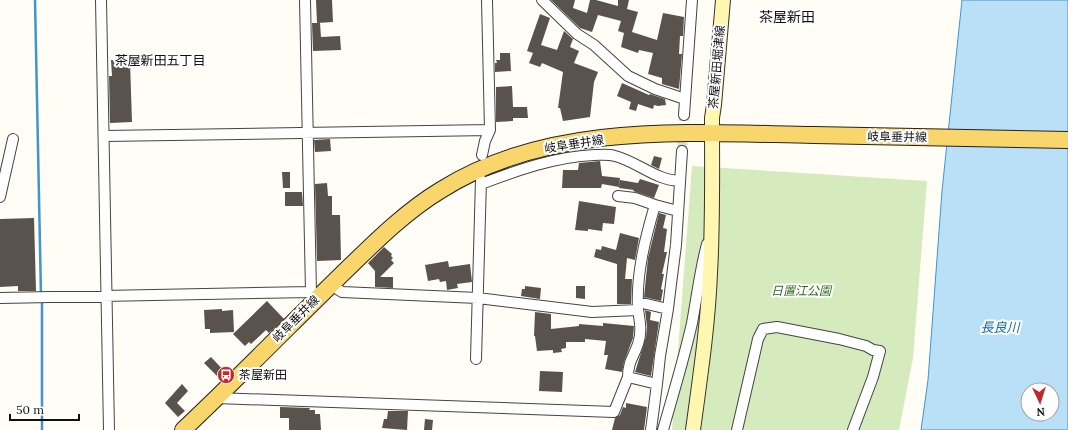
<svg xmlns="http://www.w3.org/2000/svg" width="1068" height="430" viewBox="0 0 1068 430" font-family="Lora,'Noto Sans JP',serif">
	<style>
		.green { fill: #d5ebbd }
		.water { fill: #b9e0f7; stroke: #3f96cf; fill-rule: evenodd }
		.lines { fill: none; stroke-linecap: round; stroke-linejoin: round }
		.stream { stroke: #3f96cf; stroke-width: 2.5 }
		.building { fill: #5a524d }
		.street-tunnel { stroke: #dbdad3; stroke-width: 10; stroke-dasharray: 10 5; stroke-linecap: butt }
		.street-casing { stroke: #444; stroke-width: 12 }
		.secondary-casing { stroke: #333; stroke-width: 16 }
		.primary-casing { stroke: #222; stroke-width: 18 }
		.street { stroke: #fff; stroke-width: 10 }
		.secondary { stroke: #fff6b0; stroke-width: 14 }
		.primary { stroke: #f9d66b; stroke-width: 16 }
		.labels { text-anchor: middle; stroke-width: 4; stroke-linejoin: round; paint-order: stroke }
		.street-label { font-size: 12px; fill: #111; stroke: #fff }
		.park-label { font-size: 12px; font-style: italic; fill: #2f6b1f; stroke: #fff }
		.poi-label { font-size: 12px; fill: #111; stroke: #fff; text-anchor: start }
		.neighbourhood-label { font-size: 13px; fill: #111; stroke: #fff }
		.water-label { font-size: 13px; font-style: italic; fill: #1768a6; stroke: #fff }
		.quarter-label { font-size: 14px; fill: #111; stroke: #fff }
	</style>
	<rect width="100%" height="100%" fill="#fffdf5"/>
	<path class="green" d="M692,166l235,15 -14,177 -14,72h-227z"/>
	<path class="water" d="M962,0h106v430h-147l7,-50 14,-189zM1028,390h24v24h-24z"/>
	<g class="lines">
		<path class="stream" d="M35,0l6,296
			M42,301v129"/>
	</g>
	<path class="building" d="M316,0h16l1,22 -16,1z
		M551,0h24l-2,8 14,5 3,-13h6l22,6v-6h11l-2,9 11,3 -6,20 25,8 6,-27 21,4 -1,19h-3l-1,18h3l-3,35 -17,-5v-6l-14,-4 5,-21 -14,-3 -1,3 -17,-6 3,-14 -6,-2 3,-10 -23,-6 -6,17 -12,-4z
		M540,14l10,4 -9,27 16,5 7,-19 9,8 -3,8 9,4 -5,12 24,9 -4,10 -4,35 -27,4 -3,-13h-2l5,-36 -21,-9 -2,4 -11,-4 4,-10 -6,-2z
		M312,23h8l1,14 19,-1 1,14 -28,1z
		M500,53h10l1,18 -16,1v-9h2l-1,-3h4z
		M111,60h9v2h10l2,60 -22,1 -1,-47h3z
		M622,83l27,12 1,-1 15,5 1,6 -8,1 -4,-1 -1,4 -15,-5 -2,7 -7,-2 2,-7 -14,-6z
		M512,86l1,21h14l1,11h-15v3l-17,1v-35z
		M330,139l1,12 -16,1 -1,-12z
		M654,156l8,2 -3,11 -8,-4z
		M600,161l2,15 18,2 -1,9 -17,-3 -1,4h-39l1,-18h15l1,-7z
		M282,172h8v16h-7z
		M640,179l19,6 -5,13 -21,-7 1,-1 -15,-2 1,-8 18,3z
		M327,183l1,13h4v19h8l1,45 -24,1 -2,-77z
		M285,192h17l1,14h-18z
		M579,201l37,6 -2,17 -11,-1 -1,8 -14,-2v2l-13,-1z
		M659,213l7,2 -3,13 4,1 -3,23h3l-5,22h2l-3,15 2,1 -2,11 -17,-4 4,-39z
		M34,218l2,73h-18v-5l-18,1v-68z
		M620,233l19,5 -4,22 -8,-2 -2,21h7l-1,25h-14v-40l-23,-7 2,-8 5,1 1,-4 14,4z
		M384,247l8,7 -1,2 2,2 -2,2 3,3 -14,14h13v11l-18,-1v-16l-7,-8z
		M448,261l1,6 21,-3 2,18 -15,2 1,4 -11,2 -1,-9 -6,1 -1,-3 -11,2 -3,-16z
		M525,286l16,2 -1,11 -19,-3 1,-7h3z
		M576,286h9v13l-9,-1z
		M267,301l17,18 -15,14 -3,-3 -15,14 -2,-2 -4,4 -12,-12z
		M222,309v2l11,-1 1,22 -24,1v-4h-5l-1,-19z
		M645,310l6,2 -1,8 9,2 -8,54 -16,-4 11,-35 1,-10z
		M535,312l16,2v15l28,-3v-2l24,2v-3l31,3 -1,12 -9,24 -2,10 -17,-3 3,-14h-4l2,-14 -21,-2v3h-19v6l-5,1 1,3 -9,1v-3l-16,1 -2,-15h-1z
		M211,357l15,16 -6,6 -16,-16z
		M540,371l23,1 -1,20 -23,-1z
		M182,384l6,7 -11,12 8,8 -7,6 -13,-14z
		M626,403l21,4 -3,23h-32l3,-12 5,-3 3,-8 3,1z
		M280,407l30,1 -1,2h6v4h5l1,16h-32v-12h-9z
		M388,411h20l-1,19 -25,-2 2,-9h3z
		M425,419l8,1 -1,10h-8z"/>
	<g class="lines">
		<path class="street-tunnel" d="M682,151l2,-36"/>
		<defs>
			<path id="street" d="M101,0l8,430
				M305,0l6,292
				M542,0l35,34 17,11 34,31 27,13 30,10
				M684,115l8,-115
				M104,136l386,-6
				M482,155l3,-14 5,-11 -3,-130
				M481,184c37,-14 73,-27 113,-29 7,0 14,-1 21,1 23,6 40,24 65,25
				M618,196l17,2 20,7
				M0,197l13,-58
				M331,285l11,7 136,6 114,14 46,-2c2,11 4,23 0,34 -5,14 -10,18 -10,33l29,7
				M0,298l311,-6 4,8
				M638,302l30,7
				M638,310c-2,-36 7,-71 17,-105l23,6
				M476,359l5,-179
				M216,398l398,14 14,-35
				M651,430l6,-46 3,-28 8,-47 3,-25 5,-39 6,-94
				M663,430c10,-36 21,-71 29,-107 5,-26 8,-53 15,-79
				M737,430l21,-91 5,-10 14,-2 62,12 27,7 7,4 7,1 -7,26 -20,53"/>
			<path id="secondary" d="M693,430c7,-52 15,-105 17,-157 3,-52 2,-104 2,-155l2,-13 9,-105"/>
			<path id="primary" d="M183,430c53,-50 104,-102 156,-153 32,-31 64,-64 102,-87 109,-69 249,-57 373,-55 85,2 169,3 254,5"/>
		</defs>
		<use href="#street" class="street-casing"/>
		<use href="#secondary" class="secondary-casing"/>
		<use href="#primary" class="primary-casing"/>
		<use href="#street" class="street"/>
		<use href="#secondary" class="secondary"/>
		<use href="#primary" class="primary"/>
	</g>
	<defs>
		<symbol id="bus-disc" viewBox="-11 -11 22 22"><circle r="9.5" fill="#c4262e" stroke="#fff"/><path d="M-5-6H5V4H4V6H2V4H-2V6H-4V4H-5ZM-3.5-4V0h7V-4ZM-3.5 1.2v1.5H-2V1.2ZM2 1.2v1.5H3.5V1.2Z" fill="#fff"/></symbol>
	</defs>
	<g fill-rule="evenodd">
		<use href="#bus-disc" x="216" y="365" width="20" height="20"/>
	</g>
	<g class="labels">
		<g class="street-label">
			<text transform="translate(717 67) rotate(-85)" y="4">茶屋新田堀津線</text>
			<text transform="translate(897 137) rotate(1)" y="4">岐阜垂井線</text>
			<text transform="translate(574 144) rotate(-9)" y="4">岐阜垂井線</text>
			<text transform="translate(296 319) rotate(-45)" y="4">岐阜垂井線</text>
		</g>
		<g class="park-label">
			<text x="801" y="295">日置江公園</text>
		</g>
		<g class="poi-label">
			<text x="239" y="379">茶屋新田</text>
		</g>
		<g class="neighbourhood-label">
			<text x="160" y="65">茶屋新田五丁目</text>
		</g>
		<g class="water-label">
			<text x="1000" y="332">長良川</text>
		</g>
		<g class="quarter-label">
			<text x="787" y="22">茶屋新田</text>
		</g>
	</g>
	<g transform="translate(1040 402) rotate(176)"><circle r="19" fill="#ffffff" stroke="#a0a0a0"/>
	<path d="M0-3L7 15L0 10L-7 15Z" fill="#c4262e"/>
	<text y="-6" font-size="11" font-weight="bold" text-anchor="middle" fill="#111111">N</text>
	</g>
	<path d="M10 414v6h69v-6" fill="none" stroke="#111111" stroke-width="2"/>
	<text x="16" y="414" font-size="12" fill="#111111" stroke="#ffffff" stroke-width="3" paint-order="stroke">50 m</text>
</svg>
